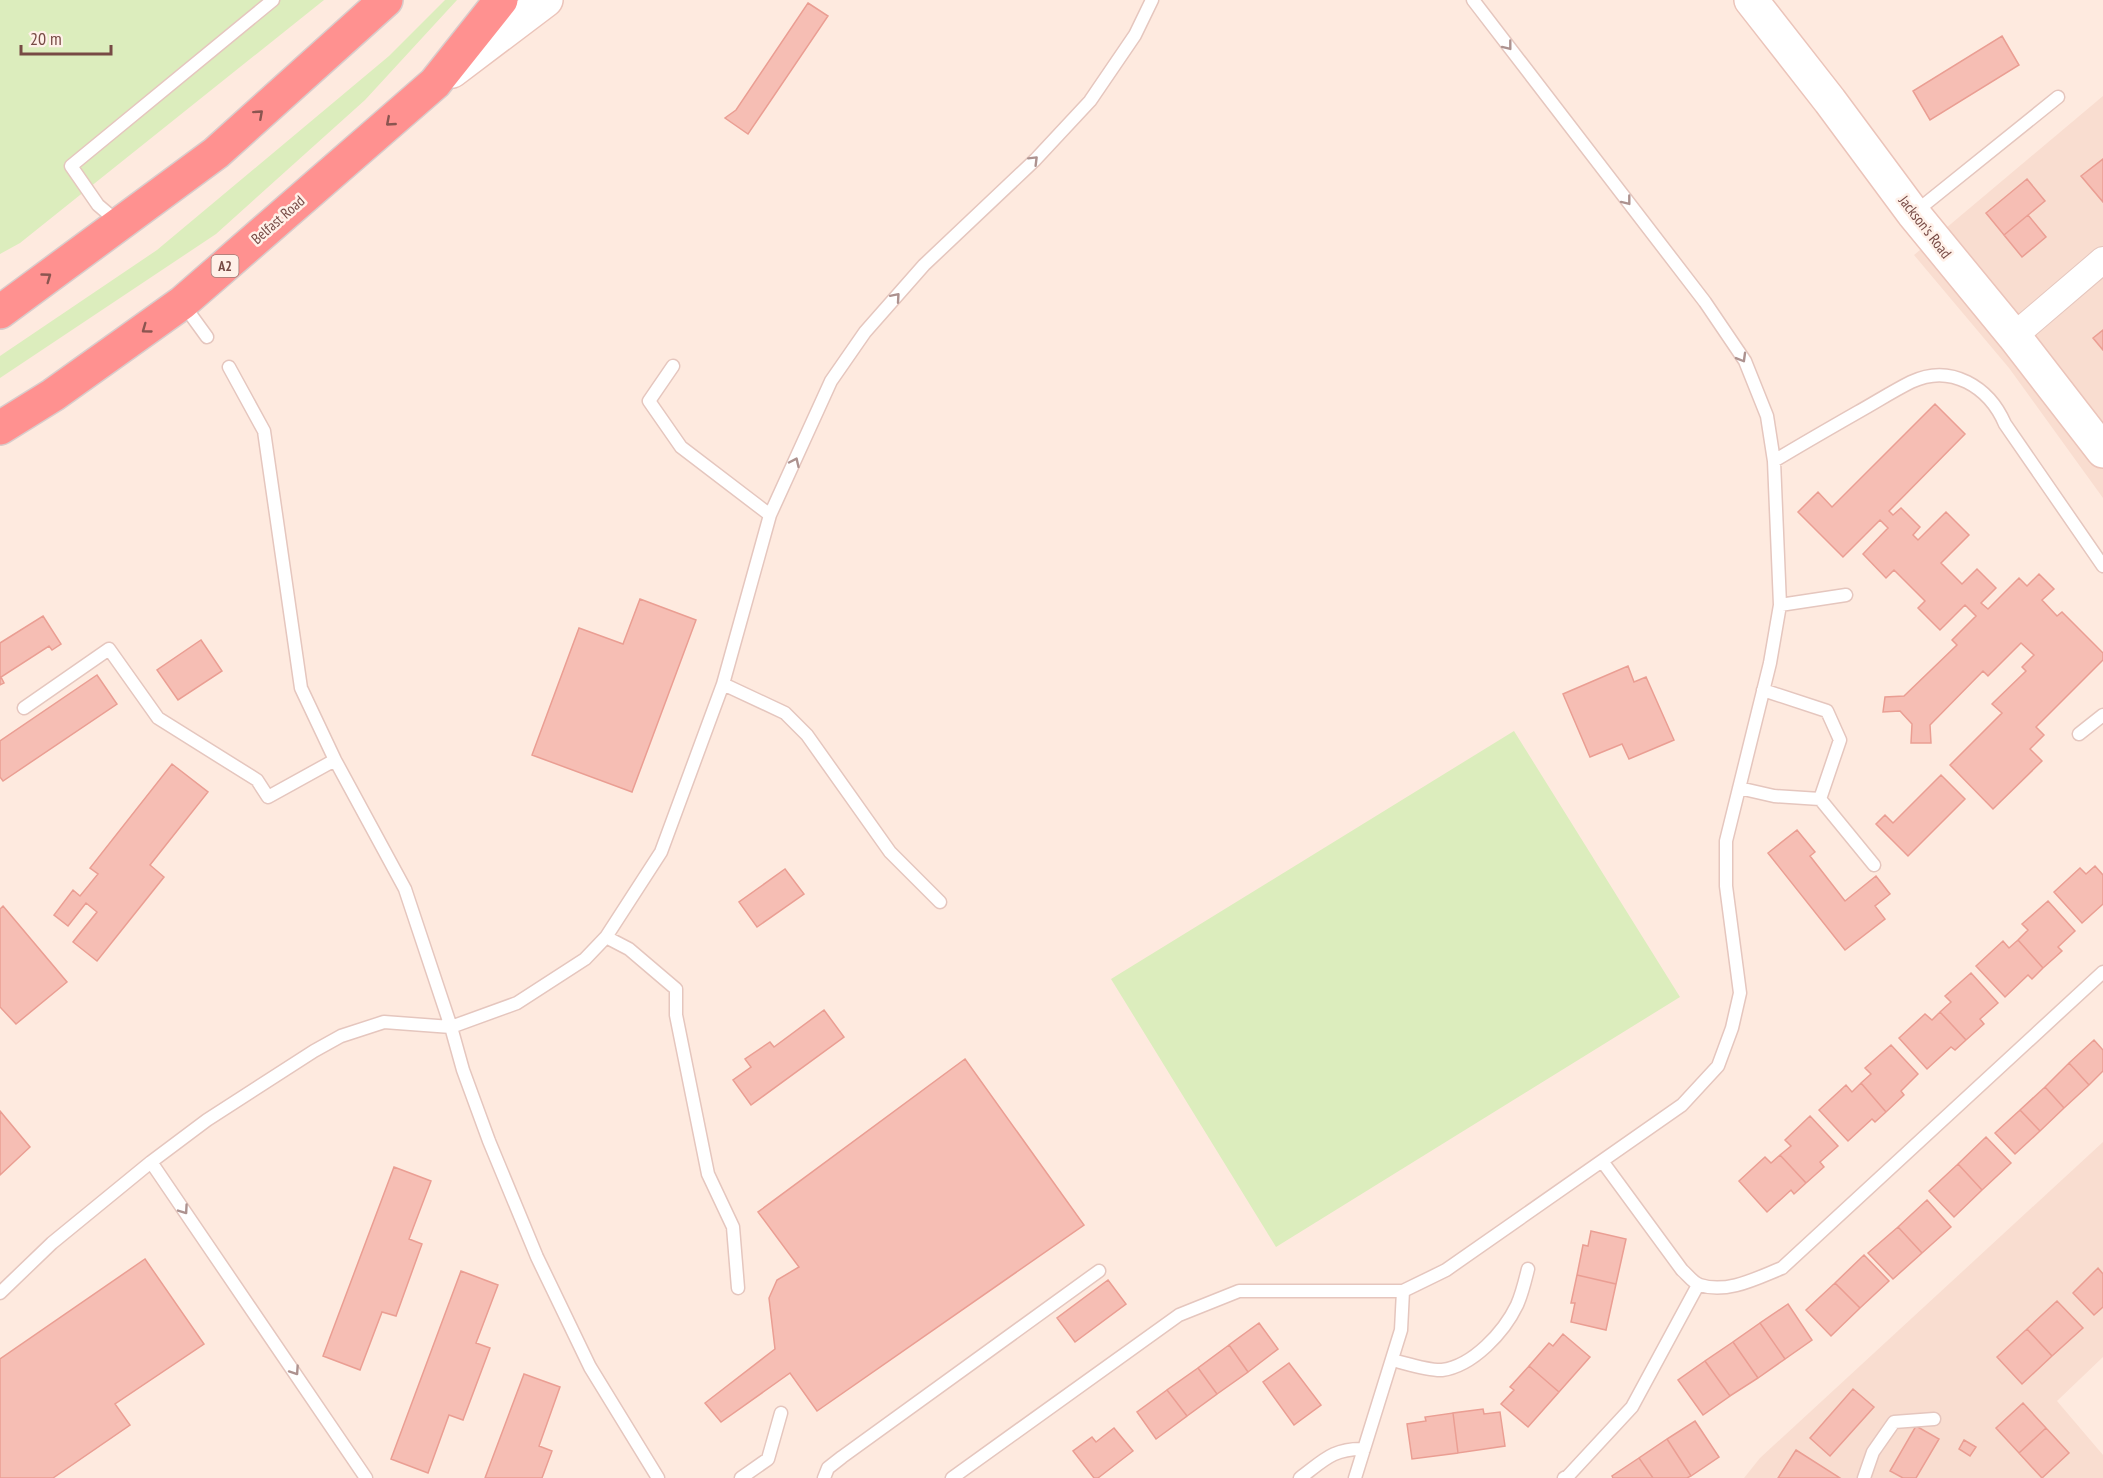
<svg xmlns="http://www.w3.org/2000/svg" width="2103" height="1478" viewBox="0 0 2103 1478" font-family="'PT Sans Narrow',sans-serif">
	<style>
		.residential { fill: #f9ddd0 }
		.green { fill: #dcedbd }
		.building { fill: #f6beb4; stroke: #ea9e93; stroke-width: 1.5 }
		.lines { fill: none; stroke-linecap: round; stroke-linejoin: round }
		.lane-casing { stroke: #e5c6be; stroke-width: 15 }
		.street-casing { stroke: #e5c6be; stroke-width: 28 }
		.secondary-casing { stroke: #ebc4ba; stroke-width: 36 }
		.highway-casing { stroke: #d9cccb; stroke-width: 36 }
		.lane { stroke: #fff; stroke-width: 12 }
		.street { stroke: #fff; stroke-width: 26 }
		.secondary { stroke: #fff; stroke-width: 33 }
		.highway { stroke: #ff9190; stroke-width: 33 }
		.oneway { stroke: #ad928f }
		.oneway2 { stroke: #8b5550 }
		.labels { text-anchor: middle; stroke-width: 5; stroke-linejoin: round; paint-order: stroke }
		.shield { fill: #fff0e8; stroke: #a07c76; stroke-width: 1.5 }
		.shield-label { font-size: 14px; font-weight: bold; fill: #774a45 }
		.street-label { font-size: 15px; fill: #774a45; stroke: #fff0e8 }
	</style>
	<rect width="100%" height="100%" fill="#feeadf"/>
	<path class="residential" d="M2103,96v402l-94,-130 -95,-113z
		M2103,1142v215l-46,44 46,54v23h-359l16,-20z"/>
	<path class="green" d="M0,0h324l-304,243 -20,11z
		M445,0h12l-92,100 -149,134 -216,144v-22l157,-106 232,-194z
		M1514,731l166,266 -404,250 -165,-268z"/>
	<path class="building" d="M808,3l20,13 -80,118 -23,-16 11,-8z
		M2002,36l17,29 -89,55 -17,-29z
		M2103,159v43l-22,-26z
		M2027,179l18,22 -41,34 -18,-22z
		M2028,215l18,22 -24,20 -18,-22z
		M2103,330v20l-10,-12z
		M1935,404l30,30 -76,77 4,4 8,-7 19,19 -7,8 5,5 28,-28 23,23 -28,28 21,21 15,-15 19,19 -15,15 7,6 31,-31 8,8 12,-12 15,15 -12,11 15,16 5,-4 41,41v7l-67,67 8,8 -14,14 12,12 -49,48 -43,-44 52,-52 -10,-9 34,-33 -4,-4 12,-12 -13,-12 -33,33 -5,-5 -53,54 1,18h-20l1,-19 -12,-13 -17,1 2,-15 19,-1 53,-51 -5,-5 24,-24 -11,-11 -25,25 -22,-22 7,-7 -31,-31 -8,8 -23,-24 25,-26 -8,-8 -37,37 -45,-45 20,-20 14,15z
		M640,599l56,21 -64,172 -100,-37 47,-127 44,16z
		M43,616l18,28 -9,6 -3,-4 -48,31 3,6 -4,2v-42z
		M201,640l21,31 -44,29 -21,-30z
		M1628,666l6,16 12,-5 28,63 -45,19 -7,-15 -32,13 -27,-63z
		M97,675l20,29 -114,77 -3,-4v-36z
		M172,764l36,28 -58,73 14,12 -67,84 -24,-19 24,-30 -11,-9 -18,23 -14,-11 19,-25 7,6 18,-22 -8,-6z
		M1941,775l24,24 -57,57 -32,-32 9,-9 8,8z
		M1797,830l18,22 -5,4 35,45 31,-25 14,18 -15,12 10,13 -40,31 -77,-97z
		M2095,866l8,9v29l-21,19 -28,-31 26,-24 6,6z
		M785,869l19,25 -47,33 -18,-25z
		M2048,901l27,30 -17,16 4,4 -19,17 -25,-28 10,-10 -6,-6z
		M3,906l64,76 -51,42 -16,-17v-98z
		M2018,940l25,28 -11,11 -4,-4 -23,22 -29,-31 27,-25 6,7z
		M1971,973l27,30 -18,16 4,5 -18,16 -26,-28 11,-10 -6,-6z
		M824,1010l20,27 -93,68 -18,-25 18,-13 -6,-8 25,-17 4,5z
		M1940,1012l26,28 -11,10 -4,-3 -24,22 -28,-31 26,-24 7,6z
		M2094,1040l9,10v21l-14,14 -20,-22z
		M1891,1045l27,29 -17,17 3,4 -18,17 -25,-29 10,-9 -6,-6z
		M965,1059l119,166 -267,186 -27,-38 -69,49 -16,-19 70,-54 -6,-51 8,-18 22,-13 -41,-55z
		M2069,1063l20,22 -25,23 -19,-21z
		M1861,1083l25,29 -11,10 -3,-3 -24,22 -29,-31 27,-25 6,7z
		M2045,1087l19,21 -24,23 -20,-21z
		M2020,1110l20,21 -25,23 -20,-21z
		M0,1111l30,36 -30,28z
		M1810,1116l28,30 -18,16 4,5 -18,16 -26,-28 11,-9 -6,-6z
		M1986,1137l25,26 -29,27 -24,-26z
		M1780,1155l26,28 -12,11 -3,-4 -24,22 -28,-31 26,-24 6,6z
		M1958,1164l24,26 -28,27 -25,-26z
		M394,1167l37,14 -22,58 13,5 -26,72 -14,-4 -22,58 -37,-14z
		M1927,1200l24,27 -29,26 -24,-26z
		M1898,1227l24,26 -29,26 -25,-26z
		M1591,1231l35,8 -10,45 -39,-9 6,-30 5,1z
		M1864,1255l25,26 -29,27 -25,-25z
		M145,1259l59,85 -89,60 15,21 -77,53h-53v-119z
		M2098,1268l5,6v33l-9,8 -21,-22z
		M461,1271l37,14 -22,58 14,5 -27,72 -14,-5 -21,58 -37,-14z
		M1577,1275l39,9 -10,46 -35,-8 4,-19h-4z
		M1108,1280l18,24 -51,38 -18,-24z
		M1835,1283l25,25 -29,28 -25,-26z
		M2057,1301l26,27 -31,28 -25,-27z
		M1788,1304l24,36 -27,19 -25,-36z
		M1259,1323l19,26 -30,23 -19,-27z
		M1760,1323l25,36 -27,19 -25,-36z
		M2027,1329l25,27 -30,28 -25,-27z
		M1563,1334l27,23 -31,35 -30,-26 20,-23 4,3z
		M1733,1342l25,36 -28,18 -25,-35z
		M1229,1345l19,27 -31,22 -19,-26z
		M1705,1361l25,35 -27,19 -25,-35z
		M1289,1363l32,42 -27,20 -31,-43z
		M1529,1366l30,26 -31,35 -27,-23 13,-14 -4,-3z
		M1198,1368l19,26 -30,22 -20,-26z
		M524,1374l36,13 -21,59 13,5 -10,27h-57z
		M1853,1389l21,18 -44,49 -20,-18z
		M1167,1390l20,26 -31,23 -19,-27z
		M2023,1403l23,25 -27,25 -23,-25z
		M1483,1409l1,5 16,-2 5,34 -47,7 -5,-40z
		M1453,1413l5,40 -46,6 -5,-35 19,-3 -1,-4z
		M1695,1421l24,36 -28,19 -24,-37z
		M1916,1426l23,13 -23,39h-13l-13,-7z
		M1114,1428l19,23 -35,27h-4l-21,-27 19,-14 4,5z
		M2046,1428l23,25 -27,25 -23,-25z
		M1667,1439l24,37 -4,2h-34l-14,-20z
		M1964,1440l12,7 -6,9 -11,-7z
		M1796,1450l44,28h-62z
		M1639,1458l14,20h-40l-1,-2z"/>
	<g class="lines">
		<defs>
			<path id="lane" d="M1914,213l144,-116
				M119,223l-21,-18 -27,-39 202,-166
				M183,304l24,33
				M673,366l-24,35 32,46 89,68
				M229,367l35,64 37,257 34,72 70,129 46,138 12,43 26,71 48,116 53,110 68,111
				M1774,461c28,-17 56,-33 84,-49 18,-10 35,-21 53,-30 40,-19 78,5 94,42l98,142
				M1780,605l66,-10
				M723,684l62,29 22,22 83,117 50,50
				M24,708l85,-59 49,69 99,62 11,17 67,-37
				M2079,734l24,-19
				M1739,788l35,8 46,3 20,-59 -13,-29 -64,-21
				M1820,799l54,66
				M606,937l23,12 47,40v26l32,159 25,53 5,61
				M1602,1161l80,109c5,4 11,13 18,15 27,9 57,-7 82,-17l321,-296
				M151,1162l215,316
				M0,1293l52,-50 99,-81 56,-42 107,-69 27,-15 43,-14 67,5 66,-24 68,-44 21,-22 55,-85 62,-168 47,-169 61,-134 34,-49 59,-67 111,-105 55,-59 45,-66 17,-35
				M1392,1360c13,3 37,11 50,10 31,-4 62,-38 75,-65 5,-11 8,-24 11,-36
				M741,1478l27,-19 13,-46
				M824,1478l4,-10 14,-11 257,-186
				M952,1478l227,-163 60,-24h164l43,-21 236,-165 36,-39 14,-38 8,-35 -14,-107v-45l44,-178 10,-58 -6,-144 -7,-45 -22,-55 -40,-59 -232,-302
				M1300,1478c23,-17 33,-30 64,-29
				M1355,1478l46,-148 2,-39
				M1564,1478l4,-2 64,-69 66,-122
				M1864,1478l9,-26 21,-30 40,-3"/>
			<path id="street" d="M2014,336l89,-76"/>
			<path id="secondary" d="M1751,0l79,101 83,112 101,123 89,115
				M452,71l94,-71"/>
			<path id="highway" d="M0,312l216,-159 170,-153
				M0,428l53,-33 129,-92 253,-220 66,-83"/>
		</defs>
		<use href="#lane" class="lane-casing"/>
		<use href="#street" class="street-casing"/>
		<use href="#secondary" class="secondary-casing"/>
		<use href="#highway" class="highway-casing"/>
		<use href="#lane" class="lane"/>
		<use href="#street" class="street"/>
		<use href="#secondary" class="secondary"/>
		<use href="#highway" class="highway"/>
	</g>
	<defs><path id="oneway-chevron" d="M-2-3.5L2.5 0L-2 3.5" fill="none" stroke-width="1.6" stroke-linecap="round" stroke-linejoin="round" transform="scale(1.5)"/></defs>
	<g class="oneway">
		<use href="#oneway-chevron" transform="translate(1508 46) rotate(52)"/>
		<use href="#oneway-chevron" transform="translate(1034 160) rotate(-45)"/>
		<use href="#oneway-chevron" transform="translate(1627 201) rotate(52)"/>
		<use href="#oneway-chevron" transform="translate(896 297) rotate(-49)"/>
		<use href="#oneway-chevron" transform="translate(1742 358) rotate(60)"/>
		<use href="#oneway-chevron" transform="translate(795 462) rotate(-65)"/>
		<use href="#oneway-chevron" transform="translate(184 1210) rotate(55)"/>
		<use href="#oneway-chevron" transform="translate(295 1371) rotate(56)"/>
	</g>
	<g class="oneway2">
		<use href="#oneway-chevron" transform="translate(259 114) rotate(-42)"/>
		<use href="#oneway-chevron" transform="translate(390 122) rotate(139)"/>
		<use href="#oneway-chevron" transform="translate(47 277) rotate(-36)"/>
		<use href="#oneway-chevron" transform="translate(146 329) rotate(144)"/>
	</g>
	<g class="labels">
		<rect class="shield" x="211.5" y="255" width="27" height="22" rx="4.5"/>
		<g class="shield-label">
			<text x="225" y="271">A2</text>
		</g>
		<g class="street-label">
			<text transform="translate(278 220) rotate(-41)" y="5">Belfast Road</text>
			<text transform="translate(1925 227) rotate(52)" y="5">Jackson's Road</text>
		</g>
	</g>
	<path d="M21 45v9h90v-9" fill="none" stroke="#774a45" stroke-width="3"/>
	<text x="30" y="45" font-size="18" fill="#774a45" stroke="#fff0e8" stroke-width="4.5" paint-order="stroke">20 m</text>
</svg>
